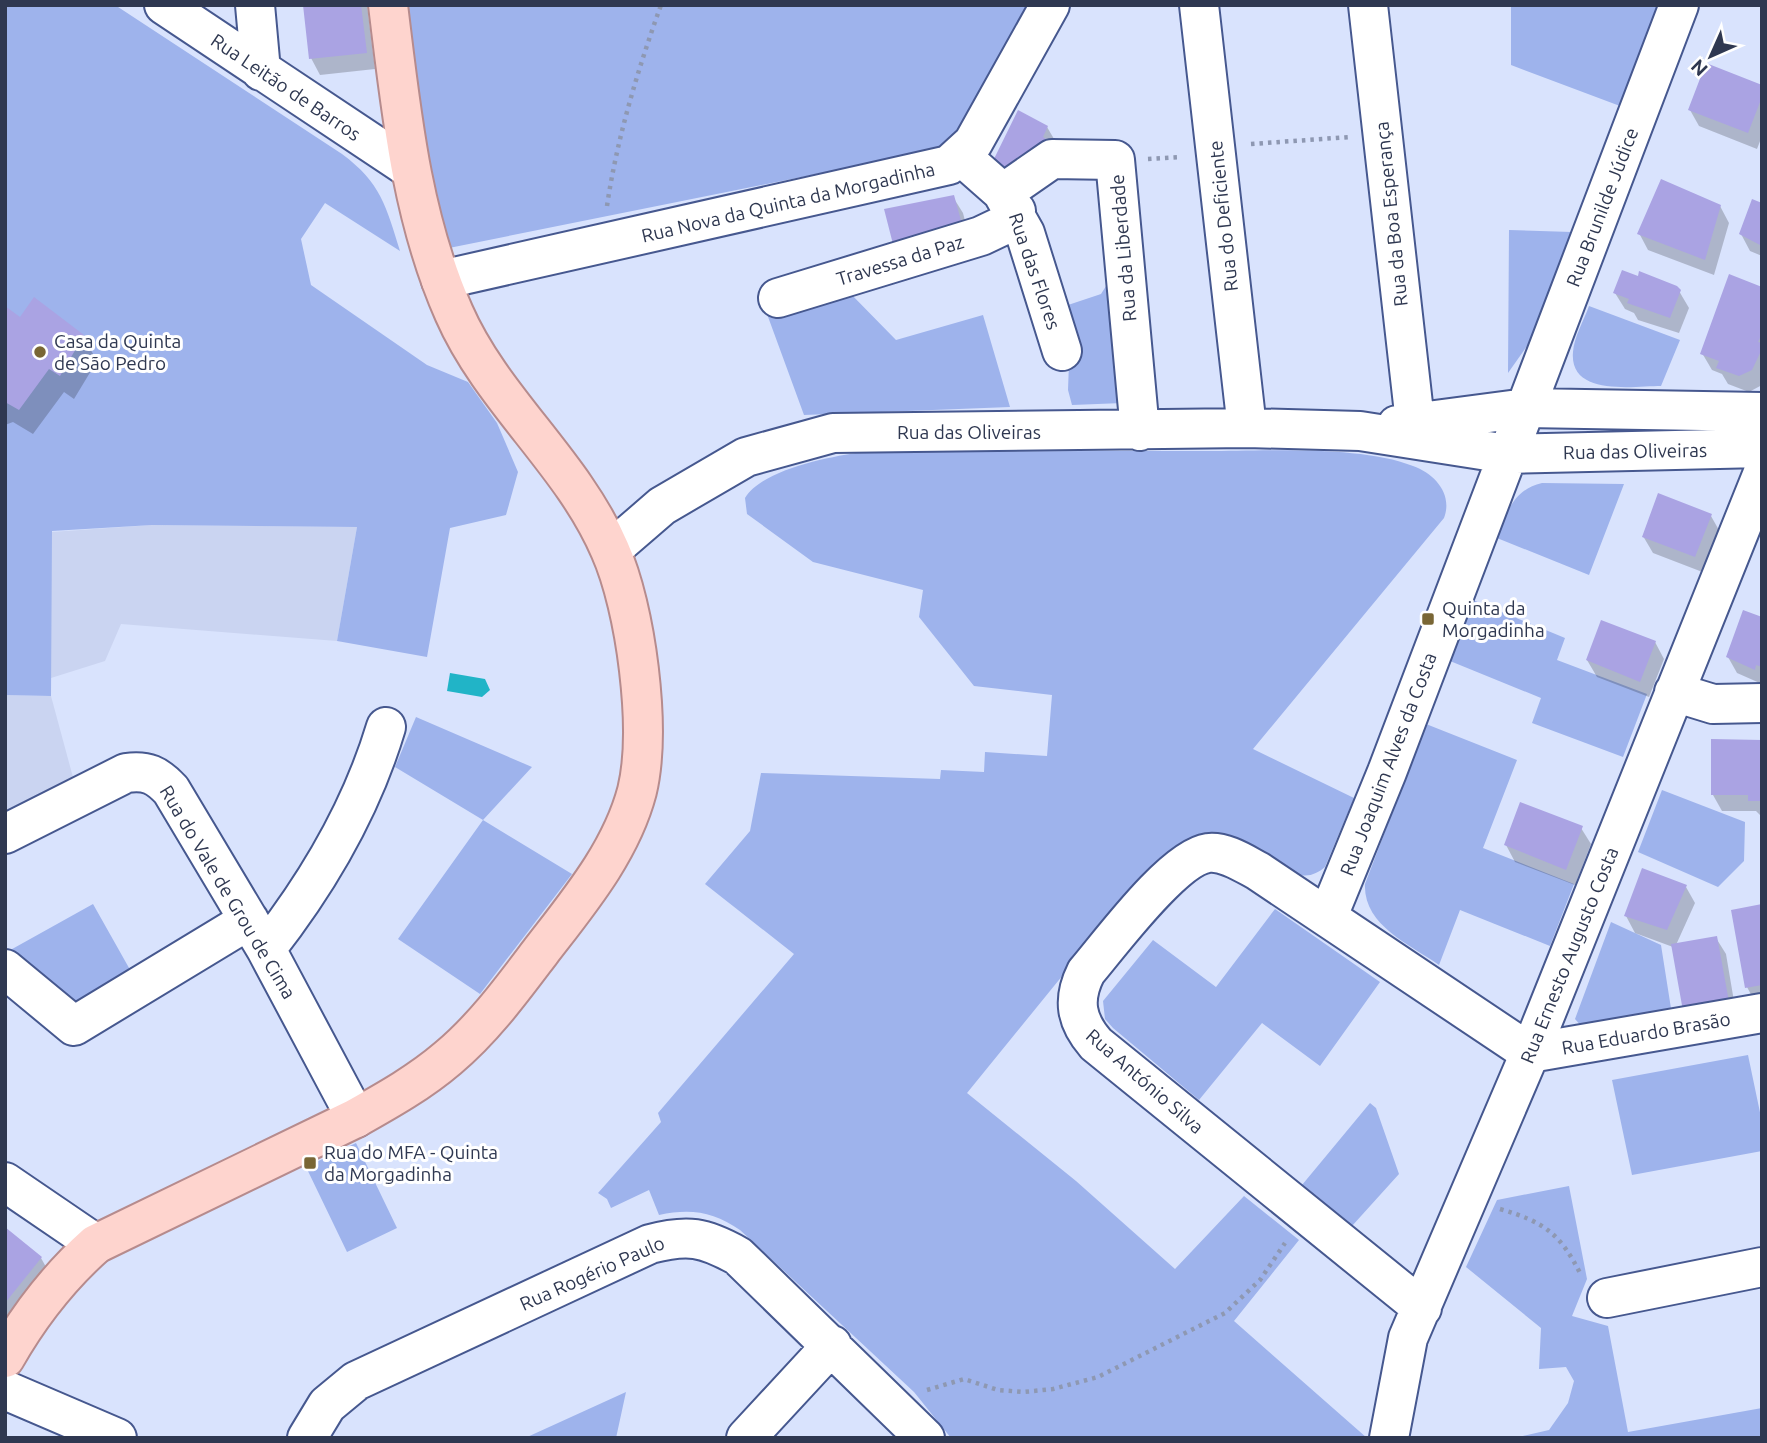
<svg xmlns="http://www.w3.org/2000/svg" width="1767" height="1443" viewBox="0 0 1767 1443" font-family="Ubuntu,sans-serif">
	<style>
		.built { fill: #cad4f1 }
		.green { fill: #9eb3ec }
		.water { fill: #21b4c7 }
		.shadow { fill: #0003 }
		.building { fill: #aaa3e3 }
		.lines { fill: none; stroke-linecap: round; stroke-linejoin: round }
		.minor-casing { stroke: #46588f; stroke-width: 42 }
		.major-casing { stroke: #b68b8d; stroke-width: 42 }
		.path { stroke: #8e98b2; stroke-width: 4.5; stroke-dasharray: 3.5 5; stroke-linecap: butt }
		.minor { stroke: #fff; stroke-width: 38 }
		.major { stroke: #fed4ce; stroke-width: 38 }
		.poi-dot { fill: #796635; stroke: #fff; stroke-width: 2.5 }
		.labels { text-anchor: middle; stroke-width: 6; stroke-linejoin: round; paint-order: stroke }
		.street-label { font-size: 19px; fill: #2f3851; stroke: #fff }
		.poi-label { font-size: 19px; fill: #2f3851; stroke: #fff; text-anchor: start }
	</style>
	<rect width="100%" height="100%" fill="#d9e3fd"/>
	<path class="built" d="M152,525l205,2 -20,114 -216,-17 -16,37 -54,17v-146z
		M5,695l46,1 23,85 -69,37z"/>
	<path class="green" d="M5,5h110l227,149c39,29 44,52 58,97l-75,-48 -24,36 10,46 116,80 41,17 29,41 21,49 -12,43 -56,13 -23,129 -90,-16 20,-114 -205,-2 -100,6 -1,165 -46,-1z
		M399,5h629l-58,114 -30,30 -491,99 -36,-111z
		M1511,5h148l-39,101 -109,-41z
		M1509,230l63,2 -40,107 -24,34z
		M1108,283l15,120 -51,2 -4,-15 1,-27 -7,-56 39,-13z
		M847,290l49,50 87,-25 27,92 -206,8 -37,-101z
		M1589,306l91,34 -19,46c-27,0 -92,11 -88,-34 1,-15 11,-32 16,-46z
		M862,452c115,-1 230,-1 345,-1 57,0 153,-6 206,15 22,8 40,28 31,52l-191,231 101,49 -29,69c-7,6 -15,10 -25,8 -18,-4 -34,-24 -51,-32 -35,-18 -74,-1 -99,25l-183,225 109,88 99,88 69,-73 55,44 -65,81 133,117h-416l-37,-46 -174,-162c-26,-18 -49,-22 -81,-15l-10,-25 -38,18 -4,-9 -9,-6 63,-71 -3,-9 136,-159 -89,-70 45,-53 11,-58 179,6 1,-9 43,2 1,-20 62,4 5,-61 -78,-9 -55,-69 4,-27 -110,-28 -66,-48 -2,-16c18,-29 84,-41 117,-46z
		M1542,483l82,1 -35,91 -92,-37c10,-26 16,-48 45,-55z
		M1473,600l92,38 -8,22 90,34 -24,63 -91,-34 9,-25 -91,-37z
		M416,717l116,50 -49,53 89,54 -92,120 -82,-55 85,-119 -88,-53z
		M1426,724l91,36 -34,88 91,36 -24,62 -90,-36 -21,55c-30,-21 -76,-40 -74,-81z
		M1662,790l83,32 -1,39 -26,26 -80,-35z
		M93,904l40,71 -65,38 -63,-60z
		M1275,909l105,73 -60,84 -58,-43 -63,77 -86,-72 -8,-9 -2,-18 50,-61 63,47z
		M1611,922l50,23 12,76 -82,16 -16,-18z
		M1748,1055l14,67v29l-130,24 -20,-95z
		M1370,1103l6,5 23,66 -47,52 -50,-41z
		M356,1143l41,85 -50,24 -41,-85z
		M1569,1186l18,93 -15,37 36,10 20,106 134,-24v30h-248l35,-8 19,-27 6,-22 -8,-14 -27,2 2,-41 -75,-61 31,-67z
		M626,1392l-10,46h-91z"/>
	<path class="water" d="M450,673l35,6 5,11 -8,7 -35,-6z"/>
	<path class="shadow" d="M304,5h63l8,64 -55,6 -9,-17z
		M1762,87v49l-5,13 -58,-23 -9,-16z
		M1047,127l10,17 -40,44z
		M953,197l10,16 8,31 -85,-34z
		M1762,205v51l-12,-5 -9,-17z
		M1720,206l9,17 -15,52 -66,-25 -9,-17z
		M1762,288v97l-13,7 -21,-8 -6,-10 -10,-4 -10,-17z
		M1679,291l10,17 -10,25 -41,-13 -4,-7 -9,-4 -10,-16z
		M5,308l16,11 62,17 14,25 -23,38 -10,-7 -31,42 -20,-12 -8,3z
		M1711,516l9,16 -15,41 -52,-20 -10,-17z
		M1762,619v65l-25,-11 -9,-16z
		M1655,642l9,17 -15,38 -52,-20 -10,-17z
		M1762,741v76l-6,-6h-34l-9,-16z
		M1581,828l10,16 -16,41 -60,-23 -9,-17z
		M1686,887l9,16 -19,42 40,-7 10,16 11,65 -64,-72 -38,-14 -9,-17z
		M1762,906v97l-6,1 -9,-17z
		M5,1229l36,29 14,25 -50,62z"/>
	<path class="building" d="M303,5h58l6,48 -58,6z
		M1706,63l56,22v12l-14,36 -60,-23z
		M1018,110l30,16 -5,11 3,2 -8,18 -31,15 -15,-9z
		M1661,179l60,26 -16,55 -68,-26z
		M954,195l9,33 -69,20 -10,-39z
		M1752,199l10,4v43l-23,-12z
		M1622,270l16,6 1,-5 38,15 4,4 -11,28 -43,-15 2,-4 -16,-6z
		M1729,274l33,13v47l-4,8 4,1v6l-10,21 -13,6 -23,-8 3,-7 -19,-7z
		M34,297l50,38 -24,41 -11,-7 -30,41 -14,-8v-96l15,11z
		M1658,493l54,21 -17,43 -53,-20z
		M1743,610l19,7v50l-6,-2 -1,5 -29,-13z
		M1601,620l55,21 -16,41 -54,-22z
		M1711,739l51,1v61h-14v-6h-37z
		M1520,802l63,24 -17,44 -62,-25z
		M1642,868l45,17 -20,45 -43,-14z
		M1762,904v81l-17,3 -14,-78z
		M1717,936l12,66 -46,9 -12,-67z
		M5,1227l37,30 -37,46z"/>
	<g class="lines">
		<defs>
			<path id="minor" d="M164,5l245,163
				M255,5l6,66
				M1199,5l48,423
				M1368,5l47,417
				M961,156l42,37 49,-34 63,1 25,271
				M1003,194l22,39 37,118
				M441,280l508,-115 24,-22 77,-138
				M778,298l203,-62 21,-10 14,-15
				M1397,425l129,-17 236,4
				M611,550l51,-44 84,-49 87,-24 414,-5 113,3 147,23 255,-6
				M1674,692l39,12 49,-1
				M5,834l121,-61c21,-3 31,2 45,17l95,159 90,169
				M1328,916l59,-144 292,-767
				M266,949c51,-65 96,-142 120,-222
				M5,969l69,57 175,-106
				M1530,1053l232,-40
				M5,1182l91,62
				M1607,1298l155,-31
				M1422,1308l-326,-264c-20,-23 -24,-44 -10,-72 24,-28 87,-114 122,-119 17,-2 35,10 50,18l272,182
				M5,1390l112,48
				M307,1438l20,-33 29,-24 294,-137c38,-10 54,-7 88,12l187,182
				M746,1438l86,-93
				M1389,1438l19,-100 122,-285 232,-578"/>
			<path id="major" d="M5,1358c25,-44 54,-81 91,-114l260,-126c32,-18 64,-36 92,-60 36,-30 65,-70 93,-107 37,-48 80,-99 96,-160 15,-62 -1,-183 -27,-241 -37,-87 -118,-150 -156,-237 -43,-97 -53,-203 -66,-308"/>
		</defs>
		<use href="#minor" class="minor-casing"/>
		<use href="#major" class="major-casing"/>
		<path class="path" d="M1251,144l99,-7
			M1148,159l33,-2
			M607,206c10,-68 31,-137 54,-201
			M1500,1209c44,13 60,24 81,66
			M927,1390l37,-11 34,11 25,2 30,-3 45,-12 127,-64 35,-33 25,-37"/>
		<use href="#minor" class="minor"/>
		<use href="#major" class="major"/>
	</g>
	<g class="poi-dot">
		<circle cx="40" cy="352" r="7"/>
		<rect x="1421" y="612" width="14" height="14" rx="3.5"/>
		<rect x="303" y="1156" width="14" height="14" rx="3.5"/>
	</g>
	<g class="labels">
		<g class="street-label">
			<text transform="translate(286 87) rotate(34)" y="7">Rua Leitão de Barros</text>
			<text transform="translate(788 202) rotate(-13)" y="7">Rua Nova da Quinta da Morgadinha</text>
			<text transform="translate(1602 207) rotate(-69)" y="7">Rua Brunilde Júdice</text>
			<text transform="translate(1391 214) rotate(-96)" y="7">Rua da Boa Esperança</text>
			<text transform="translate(1223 216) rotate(-96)" y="7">Rua do Deficiente</text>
			<text transform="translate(1123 248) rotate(-95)" y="7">Rua da Liberdade</text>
			<text transform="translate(900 260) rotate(-17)" y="7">Travessa da Paz</text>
			<text transform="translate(1035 271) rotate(71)" y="7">Rua das Flores</text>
			<text x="969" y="439">Rua das Oliveiras</text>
			<text transform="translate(1635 451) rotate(-1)" y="7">Rua das Oliveiras</text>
			<text transform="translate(1388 764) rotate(-69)" y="7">Rua Joaquim Alves da Costa</text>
			<text transform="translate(228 892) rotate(59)" y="7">Rua do Vale de Grou de Cima</text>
			<text transform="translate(1569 955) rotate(-68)" y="7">Rua Ernesto Augusto Costa</text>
			<text transform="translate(1646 1033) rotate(-10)" y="7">Rua Eduardo Brasão</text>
			<text transform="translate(1145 1081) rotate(41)" y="7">Rua António Silva</text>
			<text transform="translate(592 1273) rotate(-24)" y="7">Rua Rogério Paulo</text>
		</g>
		<g class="poi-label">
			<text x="54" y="348">Casa da Quinta<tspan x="54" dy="22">de São Pedro</tspan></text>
			<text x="1442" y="615">Quinta da<tspan x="1442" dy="22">Morgadinha</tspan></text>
			<text x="324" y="1159">Rua do MFA - Quinta<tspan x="324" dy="22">da Morgadinha</tspan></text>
		</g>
	</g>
	<rect width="1767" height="1443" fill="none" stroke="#2f3851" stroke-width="14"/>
	<g transform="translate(1711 56) rotate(225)" stroke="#ffffff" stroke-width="5" paint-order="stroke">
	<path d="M0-5L12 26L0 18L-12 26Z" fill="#2f3851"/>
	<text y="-10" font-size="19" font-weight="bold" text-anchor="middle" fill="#2f3851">N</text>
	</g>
</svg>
